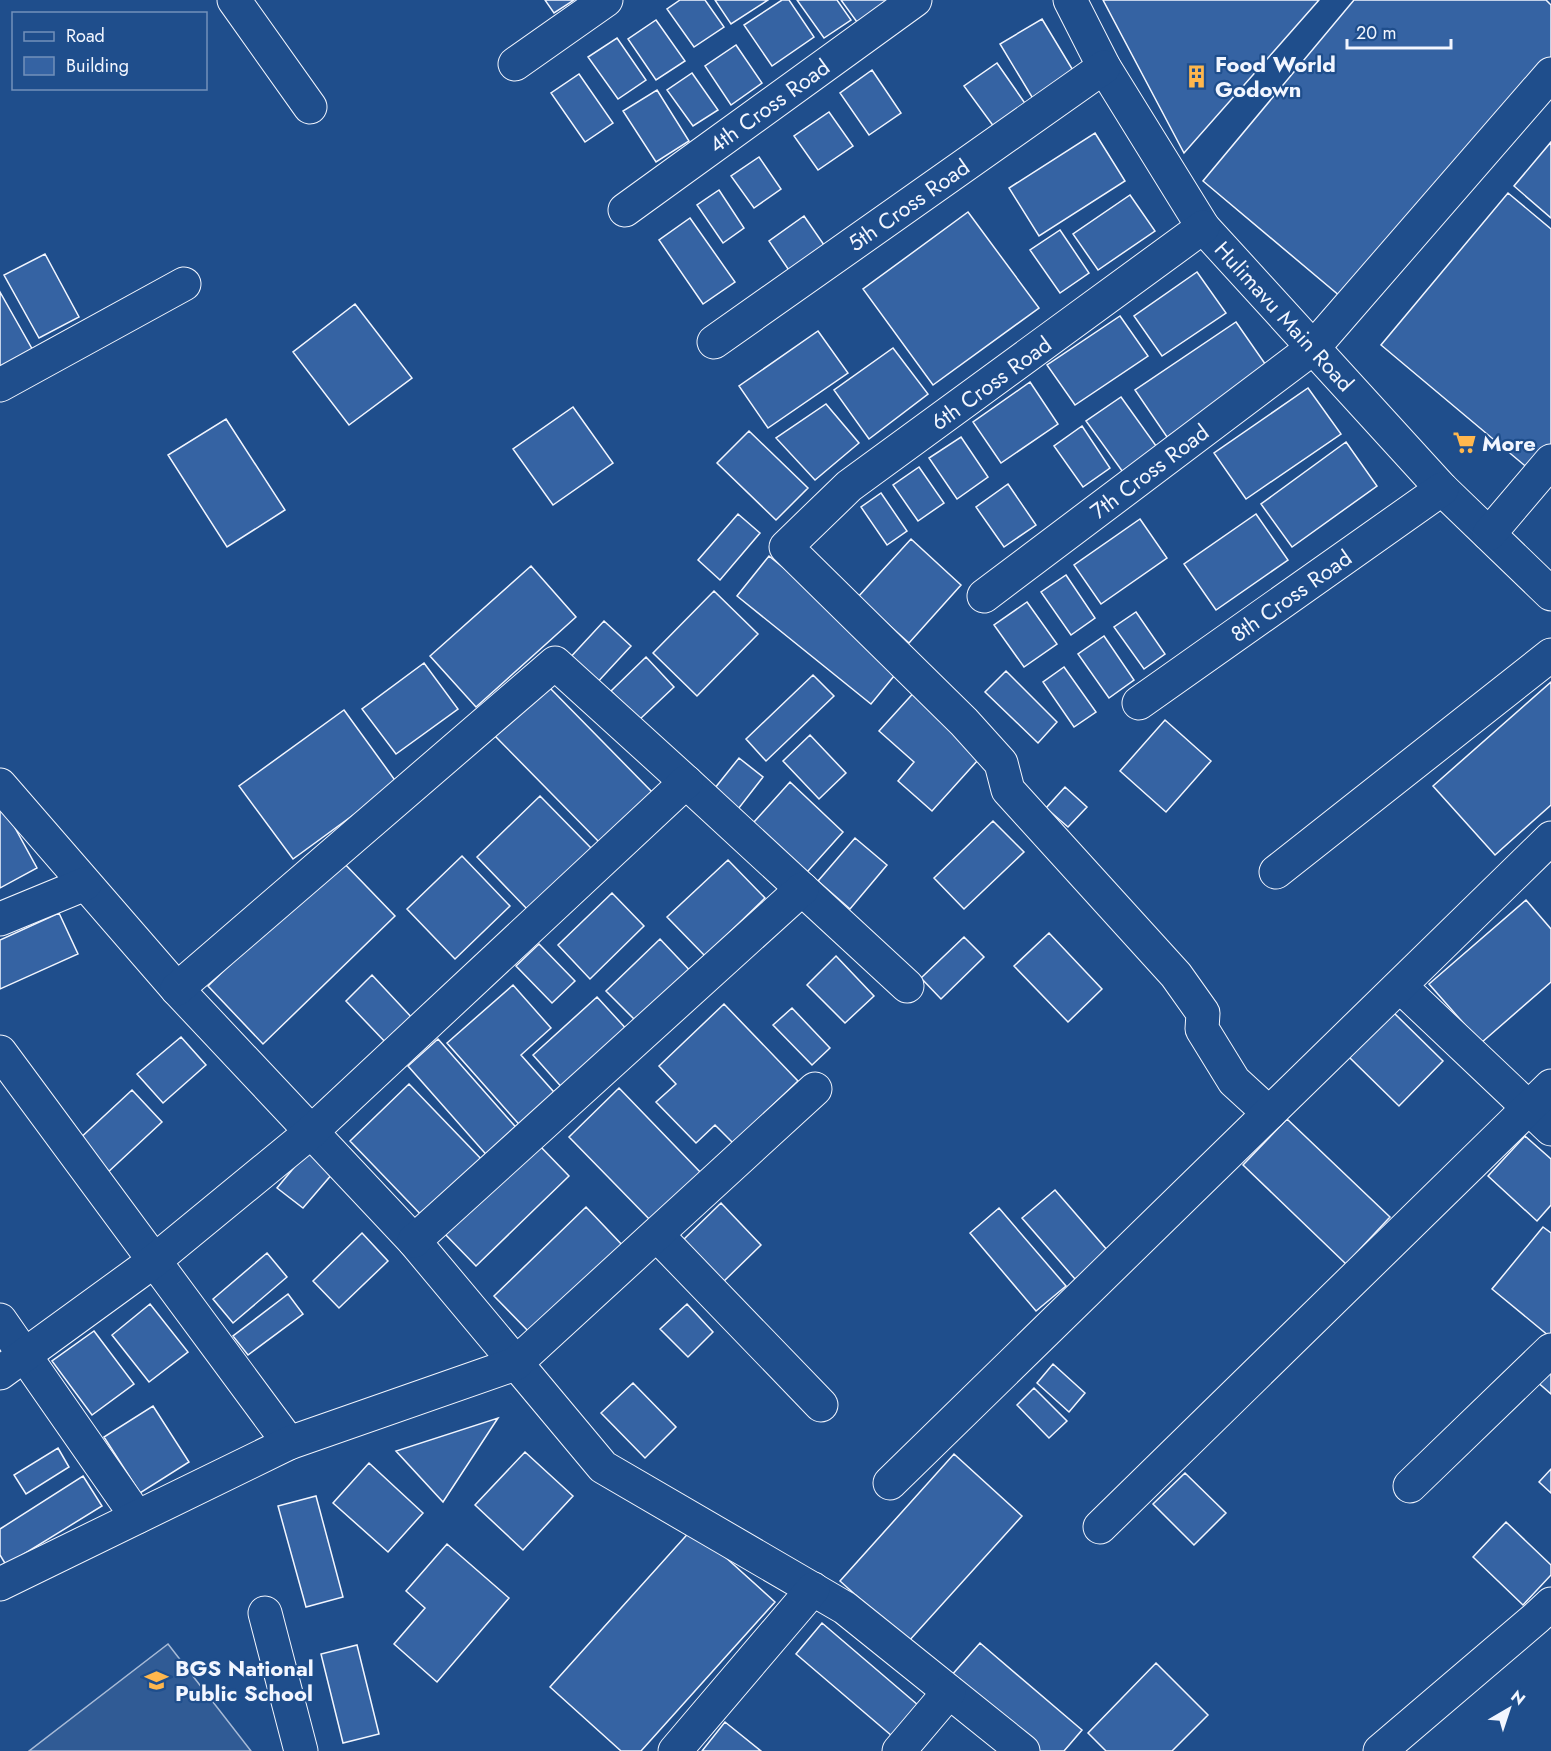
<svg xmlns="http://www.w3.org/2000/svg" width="1551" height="1751" viewBox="0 0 1551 1751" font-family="Jost,sans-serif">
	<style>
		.built { fill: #305b95; stroke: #a8bbd7; stroke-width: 1.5 }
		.building { fill: #3563a3; stroke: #f2f6ff; stroke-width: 1.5 }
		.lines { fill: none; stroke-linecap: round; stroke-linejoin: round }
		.minor-casing { stroke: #f2f6ff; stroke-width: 35 }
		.minor { stroke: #1f4e8c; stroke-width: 33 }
		.labels { text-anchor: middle; stroke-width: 4.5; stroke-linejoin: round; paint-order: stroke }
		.poi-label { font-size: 22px; font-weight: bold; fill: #f2f6ff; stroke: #1f4e8c; text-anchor: start }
		.street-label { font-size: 22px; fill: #f2f6ff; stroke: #1f4e8c }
	</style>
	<rect width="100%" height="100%" fill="#1f4e8c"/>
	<path class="built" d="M168,1644l83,107h-222z"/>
	<path class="building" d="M545,0h29l-20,13z
		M680,0h25l19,27 -30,20 -27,-38z
		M715,0h53l-37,24z
		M782,0h7l25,37 -42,29 -28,-41z
		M797,0h40l14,20 -27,18z
		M841,0h48l-32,22z
		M1103,0h216l-135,153z
		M1354,0h192l5,5v54l-204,243 -144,-121z
		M1042,19l35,58 -42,25 -35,-58z
		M656,20l29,41 -29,19 -28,-41z
		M617,38l29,42 -28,19 -30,-42z
		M736,45l26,38 -31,22 -26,-39z
		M997,63l32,46 -32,22 -33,-45z
		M872,70l29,43 -32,22 -29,-42z
		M692,73l26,37 -25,16 -26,-36z
		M579,74l34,49 -28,19 -34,-49z
		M657,90l32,51 -33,21 -33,-51z
		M829,112l24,34 -35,24 -24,-34z
		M1095,133l30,48 -86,55 -30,-48z
		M1551,142v76l-37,-32z
		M759,157l22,32 -27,19 -23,-32z
		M719,190l25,38 -21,15 -26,-38z
		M1508,193l43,36v216l-21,25 -149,-125z
		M1130,195l25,36 -57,39 -25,-36z
		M968,212l71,96 -106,77 -70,-96z
		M804,216l29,42 -36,24 -28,-41z
		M690,218l45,64 -32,22 -44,-64z
		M1060,230l29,43 -29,20 -30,-43z
		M45,254l34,63 -40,21 -35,-63z
		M1197,272l29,41 -64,43 -28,-40z
		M0,292l35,62 -35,19z
		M355,304l57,74 -63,47 -56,-73z
		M1120,316l28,40 -73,49 -28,-40z
		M1236,322l32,46 -101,69 -32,-47z
		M818,331l30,42 -80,55 -29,-42z
		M893,348l35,46 -59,45 -35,-49z
		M1030,382l28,42 -57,39 -28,-41z
		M1308,388l33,46 -95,65 -32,-46z
		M1121,397l38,53 -34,25 -39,-54z
		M826,404l33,39 -44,37 -39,-42z
		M573,407l40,56 -60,42 -40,-56z
		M226,419l59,91 -58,37 -59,-92z
		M1082,426l28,42 -27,19 -29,-41z
		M749,431l59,57 -32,32 -59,-57z
		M961,437l27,40 -31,22 -28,-41z
		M1346,442l31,44 -85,61 -31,-43z
		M919,467l25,36 -26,18 -25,-36z
		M1008,484l28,41 -32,22 -28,-40z
		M881,493l26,38 -20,14 -26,-38z
		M738,514l22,19 -40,47 -22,-20z
		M1256,514l32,46 -72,50 -32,-46z
		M1140,519l27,39 -66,46 -27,-39z
		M911,539l50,46 -52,58 -51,-46z
		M769,556l134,109 -32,39 -134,-108z
		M531,566l45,51 -100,90 -46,-51z
		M1066,575l29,43 -24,17 -30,-43z
		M714,591l44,43 -61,62 -44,-43z
		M1027,602l30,42 -33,23 -30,-42z
		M1136,612l29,42 -21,15 -30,-42z
		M604,621l27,25 -37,40 -27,-25z
		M1104,636l30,44 -25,18 -31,-44z
		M646,657l28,30 -35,33 -28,-29z
		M424,663l34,46 -62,45 -34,-45z
		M1064,667l32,45 -22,15 -31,-45z
		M1006,671l51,51 -19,21 -53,-51z
		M813,675l21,21 -68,65 -20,-22z
		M1551,682v123l-56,50 -62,-69z
		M547,685l108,110 -52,51 -108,-110z
		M918,688l69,62 -55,61 -34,-30 16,-19 -35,-31z
		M344,710l53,73 -104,76 -54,-73z
		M1165,720l46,41 -45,51 -46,-41z
		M810,735l36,38 -27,26 -36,-38z
		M739,758l24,19 -28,36 -24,-20z
		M790,782l53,50 -44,49 -54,-49z
		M1065,787l22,20 -19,20 -22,-19z
		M540,796l52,53 -64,61 -51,-53z
		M3,806l34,62 -37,20v-81z
		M993,821l31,31 -60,57 -30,-31z
		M855,838l32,27 -37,44 -32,-28z
		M462,856l48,50 -55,53 -48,-50z
		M340,859l55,57 -132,128 -55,-58z
		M728,860l37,38 -60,58 -38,-39z
		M612,893l32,33 -54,53 -32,-34z
		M1526,900l25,29v53l-70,61 -52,-59z
		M59,913l19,41 -78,35v-49z
		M1049,933l53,56 -34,33 -54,-56z
		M964,937l20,20 -43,42 -20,-21z
		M660,939l36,38 -53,51 -37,-37z
		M539,944l36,37 -23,22 -36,-37z
		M836,956l38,40 -29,27 -38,-38z
		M372,975l43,46 -26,25 -43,-45z
		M513,985l38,43 -30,27 40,45 -36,31 -78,-88z
		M597,997l33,36 -65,58 -32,-36z
		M724,1004l74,77 -65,62 -18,-18 -19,18 -40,-41 20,-18 -17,-18z
		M792,1008l38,40 -18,17 -39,-40z
		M1394,1013l49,48 -44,45 -50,-49z
		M181,1037l25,28 -43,38 -26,-29z
		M438,1039l83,94 -30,27 -83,-94z
		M409,1084l78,81 -59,57 -78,-81z
		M619,1088l84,87 -50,48 -84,-86z
		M132,1090l30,32 -56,52 -30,-32z
		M1287,1119l103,98 -44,47 -103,-99z
		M1525,1136l26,23v46l-14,16 -49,-45z
		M537,1143l32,33 -93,90 -32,-33z
		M307,1152l26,21 -30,35 -26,-20z
		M1055,1190l53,61 -33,28 -53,-61z
		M721,1203l40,42 -40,39 -41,-41z
		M586,1207l40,42 -92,88 -40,-41z
		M999,1208l67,78 -30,25 -66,-78z
		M1543,1227l8,6v101l-2,2 -57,-47z
		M362,1233l26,28 -49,47 -26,-27z
		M267,1253l20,24 -54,46 -20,-24z
		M288,1294l15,20 -55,41 -15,-19z
		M150,1304l38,48 -39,30 -37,-47z
		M687,1304l26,28 -25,25 -28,-28z
		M94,1331l40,53 -42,31 -40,-54z
		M1551,1363v31l-16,-14z
		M1053,1364l32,29 -16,19 -32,-29z
		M633,1383l43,44 -31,31 -44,-45z
		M1034,1388l33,33 -18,17 -32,-33z
		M153,1406l36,56 -49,31 -36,-56z
		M498,1418l-55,84 -47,-51z
		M58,1448l11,19 -43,27 -12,-19z
		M525,1452l48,44 -50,54 -48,-45z
		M954,1454l68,62 -114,126 -68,-61z
		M369,1463l54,50 -35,39 -55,-49z
		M1551,1469v24l-12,-11z
		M1185,1473l41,40 -32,32 -41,-41z
		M83,1476l19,30 -96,59 -6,-10v-26z
		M316,1496l27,101 -37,10 -28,-101z
		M1506,1522l45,43v10l-28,30 -50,-48z
		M693,1528l82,74 -134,149h-20l-71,-64z
		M447,1544l62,54 -72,84 -43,-38 31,-36 -19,-17z
		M822,1623l103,88 -26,31 -103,-88z
		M980,1643l102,87 -18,21h-25l-88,-75z
		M357,1645l22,89 -36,9 -22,-89z
		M1156,1663l52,52 -36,36h-66l-18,-18z
		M725,1722l36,29h-59z"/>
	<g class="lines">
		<defs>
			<g id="minor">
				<path d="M234,0l76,107"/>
				<path id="s1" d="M1070,0l34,67 99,160 239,262 109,105"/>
				<path d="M515,64l91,-64"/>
				<path id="s2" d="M625,210l290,-210"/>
				<path d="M1203,227l-354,259 -63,61 178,175 37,41 7,27 168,185 27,38 -1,16 32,52 35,32"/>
				<path id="s3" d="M714,342l390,-275"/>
				<path d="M0,385l184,-101"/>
				<path d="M1489,534l62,-73"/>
				<path id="s4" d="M984,596l329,-248 238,-274"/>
				<path id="s5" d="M1139,703l303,-214"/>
				<path d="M0,785l177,204 237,252 189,226 242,141 178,143"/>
				<path d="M1276,872l275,-217"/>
				<path d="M0,919l85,-35"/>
				<path d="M1400,986l151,143"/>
				<path d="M177,989l378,-326 131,119 221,204"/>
				<path d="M0,1052l289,391"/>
				<path d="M657,1235l164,170"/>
				<path d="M414,1241l388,-352"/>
				<path d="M0,1320l137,197"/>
				<path d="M0,1373l154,-112 157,-129 375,-350"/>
				<path d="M890,1483l661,-645"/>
				<path d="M1410,1486l141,-136"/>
				<path d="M1100,1527l451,-441"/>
				<path d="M0,1584l289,-141 226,-79 300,-275"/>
				<path d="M265,1613l36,138"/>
				<path d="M675,1751l138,-162"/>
				<path d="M899,1751l50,-59"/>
				<path d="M1380,1751l156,-133 15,-14"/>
			</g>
		</defs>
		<use href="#minor" class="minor-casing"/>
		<use href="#minor" class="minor"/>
	</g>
	<defs>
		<symbol id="building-bare" viewBox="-9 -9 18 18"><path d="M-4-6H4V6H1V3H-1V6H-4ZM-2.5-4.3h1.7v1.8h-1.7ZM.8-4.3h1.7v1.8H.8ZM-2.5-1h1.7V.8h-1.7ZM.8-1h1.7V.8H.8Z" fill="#ffb74d" stroke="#1f4e8c" stroke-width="2.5" paint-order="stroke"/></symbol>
		<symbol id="supermarket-bare" viewBox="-9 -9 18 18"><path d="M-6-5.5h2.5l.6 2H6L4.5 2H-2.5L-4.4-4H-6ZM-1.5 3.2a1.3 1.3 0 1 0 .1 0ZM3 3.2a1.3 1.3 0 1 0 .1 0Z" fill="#ffb74d" stroke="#1f4e8c" stroke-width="2.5" paint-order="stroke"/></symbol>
		<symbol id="school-bare" viewBox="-9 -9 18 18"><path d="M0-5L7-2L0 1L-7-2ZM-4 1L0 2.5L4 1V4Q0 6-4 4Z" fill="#ffb74d" stroke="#1f4e8c" stroke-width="2.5" paint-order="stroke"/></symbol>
	</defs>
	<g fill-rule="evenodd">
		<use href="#building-bare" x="1180" y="60" width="33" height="33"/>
		<use href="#supermarket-bare" x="1448" y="426" width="33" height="33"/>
		<use href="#school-bare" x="140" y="1664" width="33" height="33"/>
	</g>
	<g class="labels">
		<g class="poi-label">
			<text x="1215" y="72">Food World<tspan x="1215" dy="25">Godown</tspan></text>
			<text x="1482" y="451">More</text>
			<text x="175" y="1676">BGS National<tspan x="175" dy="25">Public School</tspan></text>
		</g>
		<g class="street-label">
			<text dy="8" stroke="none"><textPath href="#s2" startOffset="178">4th Cross Road</textPath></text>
			<text dy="8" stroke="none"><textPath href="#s3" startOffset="238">5th Cross Road</textPath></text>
			<text dy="8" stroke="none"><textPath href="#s1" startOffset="384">Hulimavu Main Road</textPath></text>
			<text transform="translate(991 383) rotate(-36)" y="8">6th Cross Road</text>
			<text dy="8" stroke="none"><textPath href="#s4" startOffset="207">7th Cross Road</textPath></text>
			<text dy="8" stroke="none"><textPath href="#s5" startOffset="186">8th Cross Road</textPath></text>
		</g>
	</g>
	<rect x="12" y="12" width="195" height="78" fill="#1f4e8c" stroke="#7391ba" stroke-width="1.5"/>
	<rect x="24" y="32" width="30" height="9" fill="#1f4e8c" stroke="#7391ba" stroke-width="1.5"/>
	<text x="66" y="42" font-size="18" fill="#f2f6ff">Road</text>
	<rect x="24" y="57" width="30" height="18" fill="#3563a3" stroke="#7391ba" stroke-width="1.5"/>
	<text x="66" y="72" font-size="18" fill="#f2f6ff">Building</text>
	<g transform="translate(1509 1709) rotate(39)" stroke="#1f4e8c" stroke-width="4.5" paint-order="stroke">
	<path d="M0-4.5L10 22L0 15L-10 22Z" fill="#f2f6ff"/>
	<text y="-9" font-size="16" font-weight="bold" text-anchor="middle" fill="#f2f6ff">N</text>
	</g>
	<path d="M1347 39v9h104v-9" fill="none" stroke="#f2f6ff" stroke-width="3"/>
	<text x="1356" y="39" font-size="18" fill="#f2f6ff" stroke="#1f4e8c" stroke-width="4.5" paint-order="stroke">20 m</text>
</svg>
